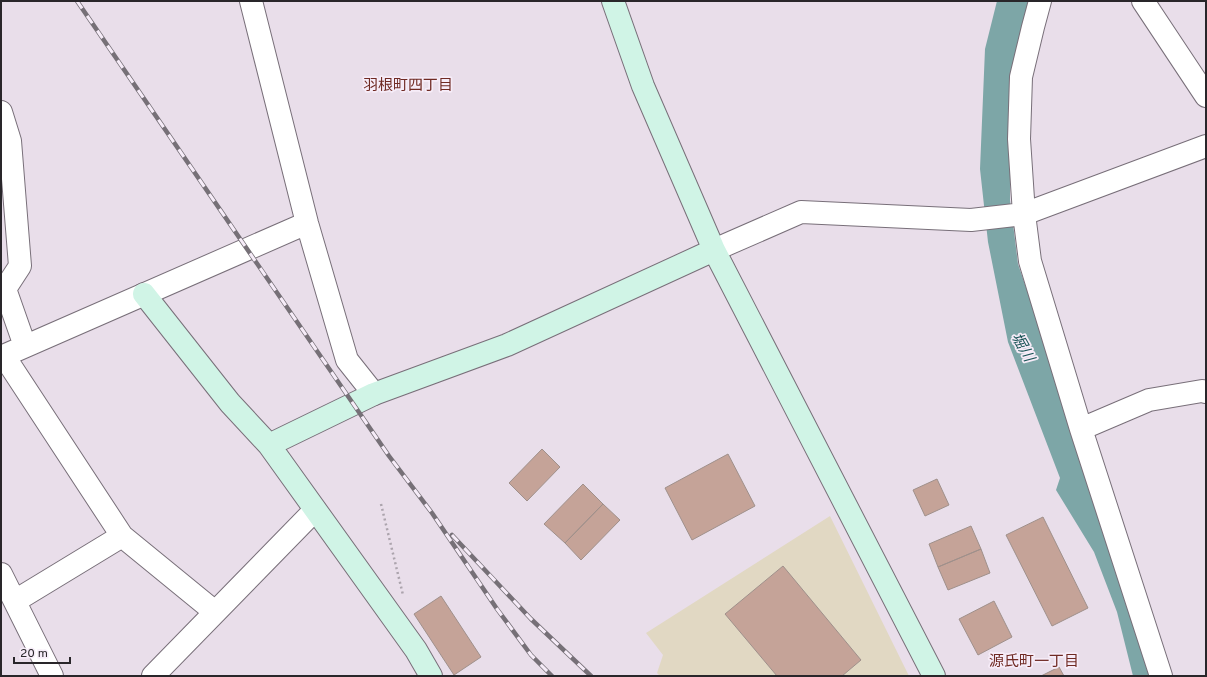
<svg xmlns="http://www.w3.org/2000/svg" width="1207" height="677" viewBox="0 0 1207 677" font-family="Overpass,'Noto Sans JP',sans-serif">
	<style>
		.industrial { fill: #e1d8c3 }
		.water { fill: #7da6a7 }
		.building { fill: #c5a398; stroke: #9f908b }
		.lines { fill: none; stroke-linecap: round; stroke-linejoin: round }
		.street-casing { stroke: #786f79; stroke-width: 24 }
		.secondary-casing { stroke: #786f79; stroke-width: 24 }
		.path { stroke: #aca4ad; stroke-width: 2.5; stroke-dasharray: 2 3; stroke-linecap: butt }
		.street { stroke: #fff; stroke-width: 22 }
		.secondary { stroke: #d0f4e6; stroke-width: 22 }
		.rail-casing { stroke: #767077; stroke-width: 4.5 }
		.rail { stroke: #f6ecf8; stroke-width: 3; stroke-dasharray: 9; stroke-linecap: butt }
		.labels { text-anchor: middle; stroke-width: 3.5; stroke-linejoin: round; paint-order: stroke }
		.neighbourhood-label { font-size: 15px; fill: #6f2a23; stroke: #f6ecf8 }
		.water-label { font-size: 15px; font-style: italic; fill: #195456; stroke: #f6ecf8 }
	</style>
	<rect width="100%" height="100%" fill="#e9deea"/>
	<path class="industrial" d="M830,516l79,160h-249l-3,-3 6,-18 -17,-22z"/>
	<path class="water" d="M997,1h35l-21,79 -1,120 8,64 80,235 54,177h-19l-16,-64 -23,-60 -38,-62 4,-12 -52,-136 -20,-100 -8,-73 5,-120z"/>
	<path class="building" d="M542,449l18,18 -33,34 -18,-18z
		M728,454l27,52 -63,34 -27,-52z
		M937,479l12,26 -24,11 -12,-26z
		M583,484l20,20 -38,39 -21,-19z
		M603,504l17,16 -39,40 -16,-17z
		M1043,517l45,91 -36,18 -46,-91z
		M971,526l10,23 -43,18 -9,-23z
		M981,549l9,24 -42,17 -10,-23z
		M783,566l78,94 -19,16h-65l-52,-62z
		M441,596l40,61 -27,18 -40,-61z
		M994,601l18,36 -34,18 -19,-36z
		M1059,667l5,9h-23z"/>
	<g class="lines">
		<defs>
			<path id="street" d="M251,1l56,222 40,137 27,34
				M1040,1l-7,26 -12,50 -2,62 5,75 6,47 51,168 80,247
				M1143,1l63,95
				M1,112l9,29 10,125 -15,23 20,57
				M714,250l87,-38 170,8 53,-6 182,-68
				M4,356l118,180
				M1,357l306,-134
				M1081,429l68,-29 53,-9 4,1
				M1,574l51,102
				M15,601l107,-65 93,76
				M153,676l162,-166"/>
			<path id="secondary" d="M613,1l30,85 71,164 220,426
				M144,294l86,109 39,42 147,205 15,26
				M269,445l105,-51 133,-49 207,-95"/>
		</defs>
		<use href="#street" class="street-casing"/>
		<use href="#secondary" class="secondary-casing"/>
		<path class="path" d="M381,504l22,91"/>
		<use href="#street" class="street"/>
		<use href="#secondary" class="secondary"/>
		<defs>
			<path id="rail" d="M77,1l312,455 43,57 65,96 34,46 21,21
				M452,535l79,84 60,57"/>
		</defs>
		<use href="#rail" class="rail-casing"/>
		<use href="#rail" class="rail"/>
	</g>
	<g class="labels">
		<g class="neighbourhood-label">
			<text x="408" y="90">羽根町四丁目</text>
			<text x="1034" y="666">源氏町一丁目</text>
		</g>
		<g class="water-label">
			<text transform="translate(1023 347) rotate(61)" y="5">堀川</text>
		</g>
	</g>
	<rect width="1207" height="677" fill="none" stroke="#29262a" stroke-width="4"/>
	<path d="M14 657v6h56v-6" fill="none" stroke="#29262a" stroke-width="2"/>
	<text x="20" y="657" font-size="12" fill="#29262a" stroke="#f6ecf8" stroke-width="3" paint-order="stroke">20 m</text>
</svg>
